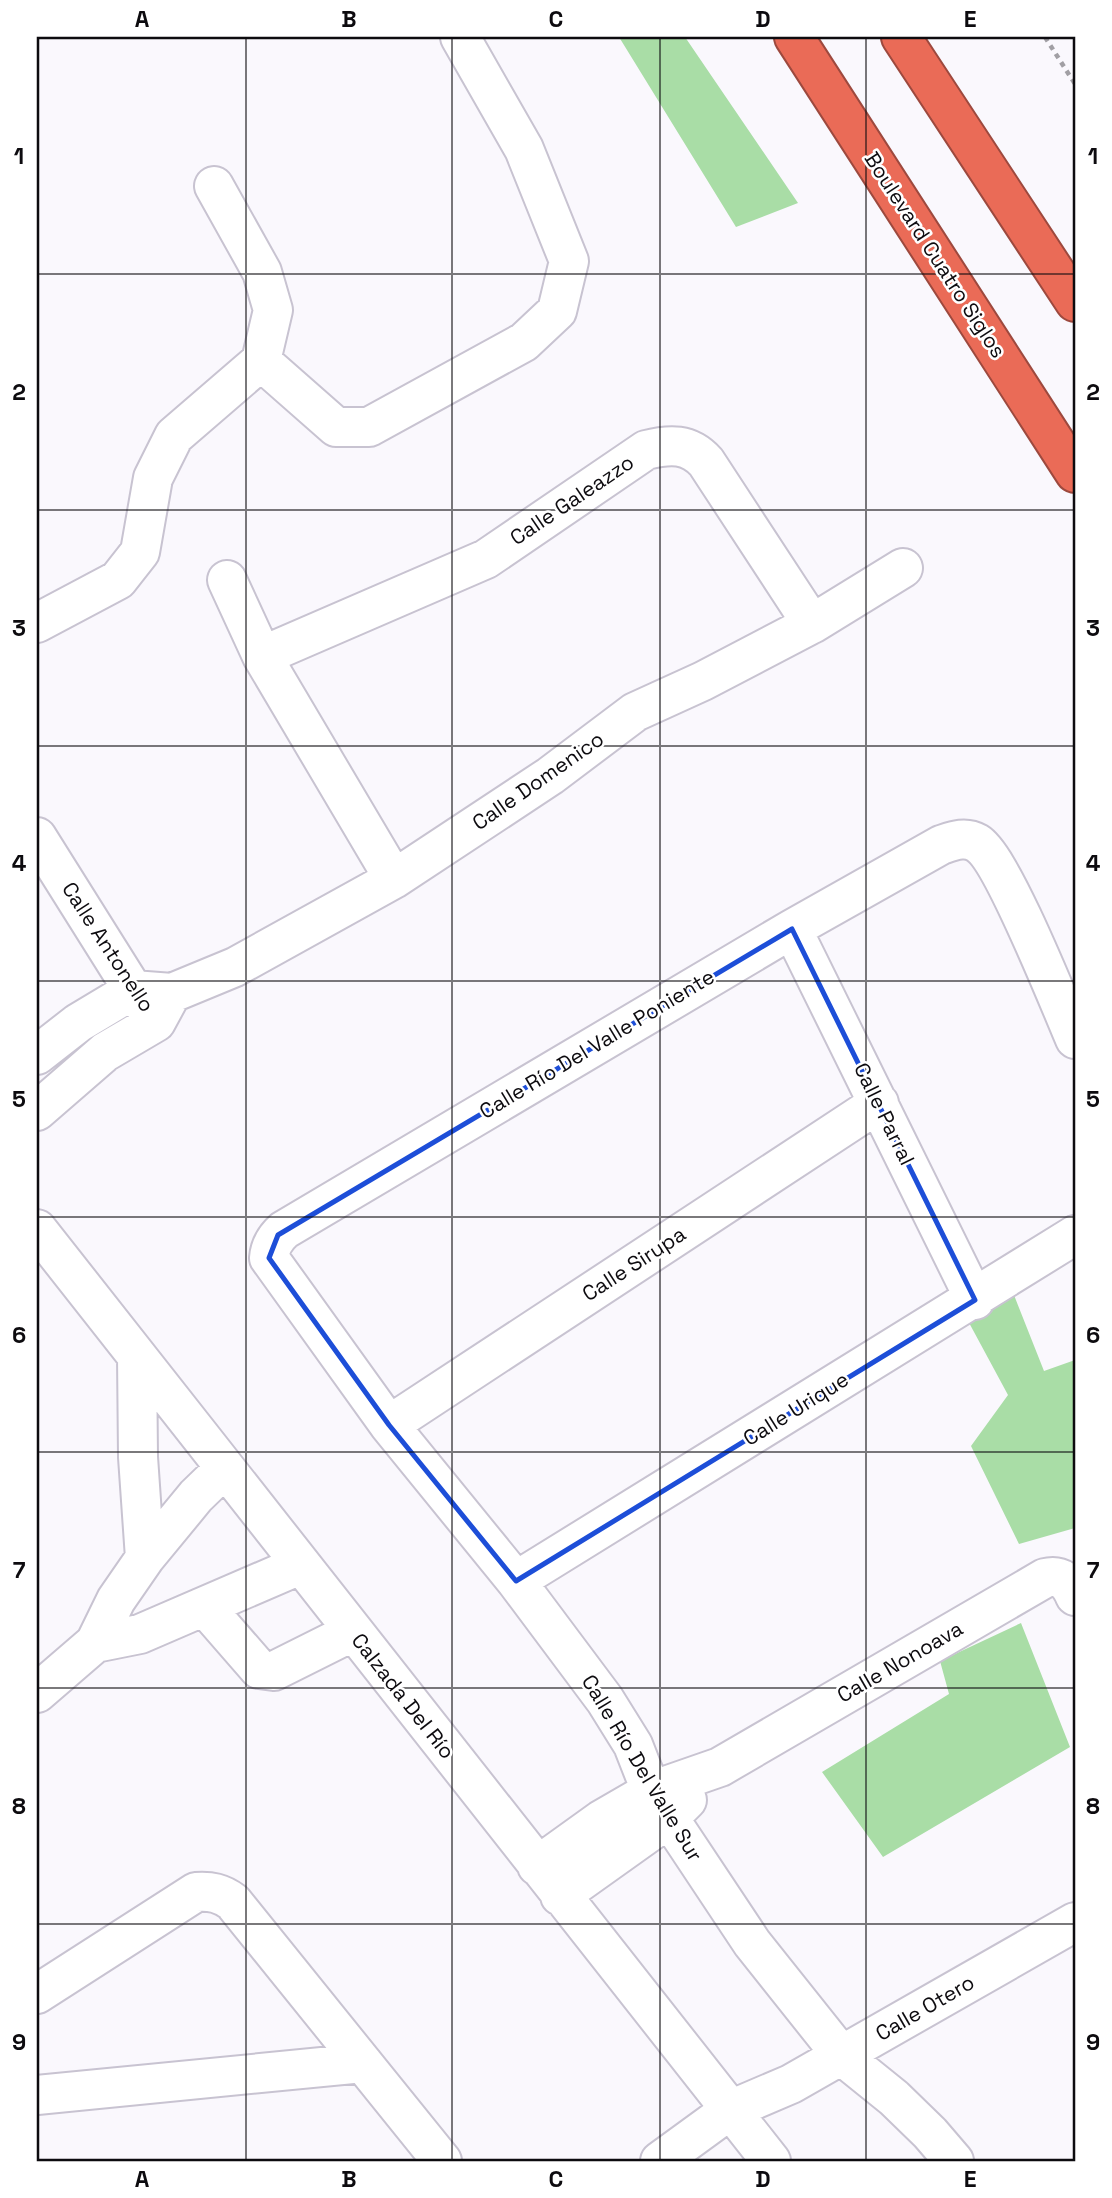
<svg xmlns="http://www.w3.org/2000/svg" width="1112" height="2198" viewBox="0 0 1112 2198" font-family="'Space Grotesk',sans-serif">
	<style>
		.green { fill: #a9dda6 }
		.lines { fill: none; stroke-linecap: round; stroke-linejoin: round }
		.minor-casing { stroke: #c8c3d1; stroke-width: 42 }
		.highway-casing { stroke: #9d493e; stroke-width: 42 }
		.path { stroke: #a19fa4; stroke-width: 4.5; stroke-dasharray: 5 5; stroke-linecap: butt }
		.minor { stroke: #fff; stroke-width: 38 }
		.highway { stroke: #ea6b57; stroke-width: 38 }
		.marked { fill: none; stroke: #1d4ed8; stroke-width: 5; stroke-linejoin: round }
		.grid { fill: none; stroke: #0d0b0f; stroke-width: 2; stroke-opacity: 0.55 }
		.labels { text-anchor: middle; stroke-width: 5; stroke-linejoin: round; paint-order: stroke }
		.street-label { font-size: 21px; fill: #0d0b0f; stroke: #fff }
		.neatline { fill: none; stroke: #0d0b0f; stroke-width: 2.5 }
		.grid-label { font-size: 23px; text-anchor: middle; font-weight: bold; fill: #0d0b0f }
	</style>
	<rect width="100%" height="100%" fill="#faf8fd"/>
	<path class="green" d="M619,37h66l113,166 -62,24z
		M1012,1290l32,81 31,-11v168l-56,16 -48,-98 37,-51 -41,-76z
		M1021,1623l49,124 -187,110 -61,-85 127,-78 -9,-33z"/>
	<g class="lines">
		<defs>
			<path id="minor" d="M261,361l75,66h33l155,-85 33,-31 12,-50 -45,-112 -64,-112
				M227,580l35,76 132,223
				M37,623l81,-43 22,-28 13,-74 21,-42 87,-75 12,-51 -11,-38 -48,-86
				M262,656l224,-97 160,-109c24,-6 43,-7 60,12l106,162
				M37,837l96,153 23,32
				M792,929l183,371
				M37,1055l41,-32 55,-33 39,3 63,-26 159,-88 156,-103 85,-64 68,-31 109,-57 91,-56
				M37,1111l68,-59 51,-30 13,-24
				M37,1229l734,932
				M137,1356l1,101 7,101
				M389,1425l490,-322
				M516,1581l559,-346
				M205,1607l54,62 15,2 78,-39
				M95,1643l45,-9 160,-69
				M37,1693l58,-50 21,-43 29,-42 51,-62 29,-28
				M537,1866l64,-46 50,-29 69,-24 325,-189c16,-4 24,4 30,18
				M560,1896l108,-77 19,-19
				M37,1994l159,-102c15,-1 25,1 37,10l209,259
				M37,2095l326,-32
				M660,2161l70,-51 61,-26 284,-162
				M954,2161l-24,-28 -36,-35 -52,-42 -90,-113 -101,-152 -18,-46 -28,-45 -89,-119 -127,-156 -120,-167c1,-12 6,-20 15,-28l508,-301 149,-84c12,-4 24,-9 36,-2 25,15 83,161 98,196"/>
			<path id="highway" d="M794,37l281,436
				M901,37l174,265"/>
		</defs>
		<use href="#minor" class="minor-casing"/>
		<use href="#highway" class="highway-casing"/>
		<path class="path" d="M1045,37l30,47"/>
		<use href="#minor" class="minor"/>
		<use href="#highway" class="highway"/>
	</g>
	<path class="marked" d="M792,929l183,371 -459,281 -127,-156 -120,-167 9,-23z"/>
	<path class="grid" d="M246,37v2124M452,37v2124M660,37v2124M866,37v2124M37,274h1038M37,510h1038M37,746h1038M37,981h1038M37,1217h1038M37,1452h1038M37,1688h1038M37,1924h1038"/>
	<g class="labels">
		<g class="street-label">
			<text transform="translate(935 255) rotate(57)" y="7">Boulevard Cuatro Siglos</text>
			<text transform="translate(572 500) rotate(-34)" y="7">Calle Galeazzo</text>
			<text transform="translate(538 781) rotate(-35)" y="7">Calle Domenico</text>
			<text transform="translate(108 947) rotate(57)" y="7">Calle Antonello</text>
			<text transform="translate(597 1044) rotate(-31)" y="7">Calle Río Del Valle Poniente</text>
			<text transform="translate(884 1114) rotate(64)" y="7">Calle Parral</text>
			<text transform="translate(634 1264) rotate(-33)" y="7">Calle Sirupa</text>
			<text transform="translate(796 1409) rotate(-32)" y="7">Calle Urique</text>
			<text transform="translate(900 1662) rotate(-30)" y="7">Calle Nonoava</text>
			<text transform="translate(403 1696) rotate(52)" y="7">Calzada Del Río</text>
			<text transform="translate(642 1768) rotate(59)" y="7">Calle Río Del Valle Sur</text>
			<text transform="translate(925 2008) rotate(-30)" y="7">Calle Otero</text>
		</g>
	</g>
	<rect width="1112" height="2198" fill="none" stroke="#ffffff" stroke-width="77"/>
	<rect x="38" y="38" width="1036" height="2122" class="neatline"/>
	<g class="grid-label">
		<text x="142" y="27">A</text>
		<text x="349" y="27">B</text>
		<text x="556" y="27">C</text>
		<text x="763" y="27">D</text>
		<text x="970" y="27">E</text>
		<text x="19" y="164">1</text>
		<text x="1093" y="164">1</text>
		<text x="19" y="400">2</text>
		<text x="1093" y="400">2</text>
		<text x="19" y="636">3</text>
		<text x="1093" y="636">3</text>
		<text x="19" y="871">4</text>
		<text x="1093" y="871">4</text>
		<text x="19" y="1107">5</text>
		<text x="1093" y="1107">5</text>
		<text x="19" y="1343">6</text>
		<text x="1093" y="1343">6</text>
		<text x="19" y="1578">7</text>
		<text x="1093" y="1578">7</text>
		<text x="19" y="1814">8</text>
		<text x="1093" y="1814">8</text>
		<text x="19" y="2050">9</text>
		<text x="1093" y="2050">9</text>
		<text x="142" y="2187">A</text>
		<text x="349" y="2187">B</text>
		<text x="556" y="2187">C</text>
		<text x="763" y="2187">D</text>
		<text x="970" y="2187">E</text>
	</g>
</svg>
